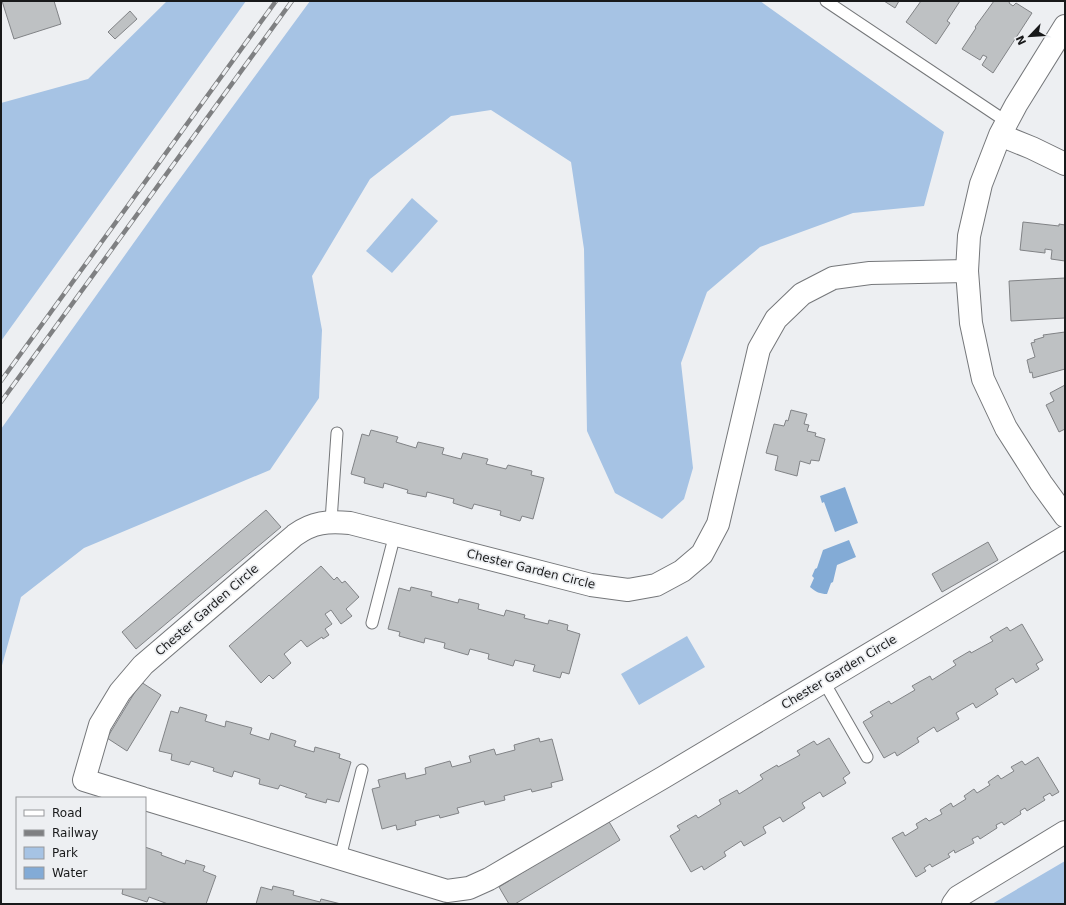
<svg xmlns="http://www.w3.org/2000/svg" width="1066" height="905" viewBox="0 0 1066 905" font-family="'DejaVu Sans',sans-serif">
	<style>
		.green { fill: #a6c3e4 }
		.water { fill: #83abd6 }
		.building { fill: #bec1c3; stroke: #818386 }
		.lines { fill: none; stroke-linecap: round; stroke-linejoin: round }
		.lane-casing { stroke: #75777a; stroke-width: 13 }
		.street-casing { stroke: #75777a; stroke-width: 24 }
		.lane { stroke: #fff; stroke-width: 11 }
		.street { stroke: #fff; stroke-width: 22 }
		.rail-casing { stroke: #7f8082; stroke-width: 4.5 }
		.rail { stroke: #edeff2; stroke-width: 3; stroke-dasharray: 9; stroke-linecap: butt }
		.labels { text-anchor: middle; stroke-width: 3.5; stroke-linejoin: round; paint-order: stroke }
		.street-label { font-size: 12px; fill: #18191a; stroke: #edeff2 }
	</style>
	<rect width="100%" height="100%" fill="#edeff2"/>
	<path class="green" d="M167,1h79l-245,340v-238l87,-24z
		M310,1h450l184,131 -20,74 -71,7 -93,34 -53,45 -26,71 12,105 -9,31 -22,20 -47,-26 -28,-62 -3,-182 -13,-87 -80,-52 -40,6 -81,63 -58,97 10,54 -3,68 -49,72 -186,78 -63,49 -20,72v-240l164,-230z
		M412,198l26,23 -46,52 -26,-22z
		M687,636l18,31 -66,38 -18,-31z
		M1065,861v43h-73z"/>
	<path class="water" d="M845,487l13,36 -23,9 -11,-30 -2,1 -2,-7z
		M849,540l7,17 -19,8 -4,17 -2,1 -4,11c-7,0 -11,-2 -17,-7l4,-9 -2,-2 3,-7 2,-1 6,-18z"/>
	<path class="building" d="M2,1h52l7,23 -47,15z
		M884,1h15l-4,7z
		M921,1h39l-13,20 3,2 -14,21 -30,-22z
		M994,1h16l-1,2 4,3 3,-3 16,10 -39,60 -11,-8 5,-8 -4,-2 -3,5 -18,-11 14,-21 -1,-1z
		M130,11l7,8 -22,20 -7,-7z
		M1023,222l36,4v-2l6,1v36l-14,-2 1,-9 -7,-1v4l-25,-3z
		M1065,278v40l-54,3 -2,-40z
		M1065,332v37l-32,9 -1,-6 -2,1 -3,-13 8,-3 -4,-14 4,-1 -1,-2 10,-3 -1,-2z
		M1065,385v44l-6,3 -13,-27 8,-4 -4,-8z
		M791,410l16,4 -3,10 5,1 -2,6 9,2 -1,3 10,3 -6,22 -8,-1 -1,4 -10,-3 -3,15 -22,-6 3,-14 -12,-3 8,-29 10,2 2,-6 2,1z
		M371,430l27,7 -2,5 20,6 2,-6 26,6 -2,6 19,5 2,-6 25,6 -2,5 20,5 2,-4 24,6 -1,4 13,3 -11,41 -11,-3 -2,5 -20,-6 1,-4 -27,-7 -2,5 -19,-6 1,-4 -27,-7 -1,5 -19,-4 1,-3 -24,-7 -1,5 -19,-5 1,-5 -14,-4 11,-40 7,2z
		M266,510l15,17 -145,122 -14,-17z
		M988,542l10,18 -56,32 -10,-18z
		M321,566l13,14 3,-3 5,6 3,-2 14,16 -13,12 6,7 -11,8 -10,-14 -6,4 7,10 -7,5 4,6 -6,4 -1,-2 -15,10 -6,-7 -17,14 7,9 -18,16 -4,-4 -8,8 -32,-37z
		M411,587l21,5 -1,4 27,7 1,-4 20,5 -1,5 26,7 2,-6 19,5 -1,3 24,6 1,-4 19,5 -1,5 13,4 -11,40 -7,-2 -2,6 -27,-7 2,-6 -20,-5 -2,6 -25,-7 1,-5 -19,-5 -2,6 -24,-7 1,-5 -20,-5 -1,5 -25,-7 1,-4 -12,-3 11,-41 11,3z
		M1022,624l21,36 -7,4 3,5 -23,14 -3,-5 -18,11 3,5 -22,14 -3,-5 -17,10 3,6 -22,13 -3,-5 -17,11 2,4 -22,14 -2,-4 -11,6 -21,-36 10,-6 -3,-4 19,-11 2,3 24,-14 -3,-4 18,-10 2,4 24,-15 -3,-4 17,-10 1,2 22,-12 -3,-4 17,-10 3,4z
		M141,682l20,13 -34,56 -20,-13z
		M180,707l27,8 -2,6 20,6 1,-6 26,7 -2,6 19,6 2,-7 25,8 -2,5 20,6 1,-5 25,7 -1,4 12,4 -12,40 -12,-3 -1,4 -21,-6 2,-3 -27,-9 -2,4 -19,-5 1,-5 -26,-8 -2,6 -19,-6 1,-3 -23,-7 -2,4 -18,-5 1,-6 -13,-3 12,-40 7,2z
		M539,738l1,4 12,-3 11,41 -12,3 1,4 -20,5 -1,-3 -27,7 1,4 -20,5 -1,-4 -27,7 2,5 -19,5 -1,-3 -24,6 1,4 -19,5 -1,-5 -14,4 -10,-40 8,-2 -2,-7 27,-7 1,6 20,-5 -1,-6 25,-7 2,6 19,-5 -2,-6 25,-7 2,6 19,-5 -1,-5z
		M829,738l21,35 -7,5 3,5 -23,14 -3,-5 -18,11 3,5 -22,14 -3,-5 -17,10 3,6 -22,13 -3,-5 -17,11 2,4 -22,14 -2,-4 -11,6 -21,-36 10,-6 -3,-4 19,-11 2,3 23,-14 -2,-4 18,-10 2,4 24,-15 -3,-4 17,-10 1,2 22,-12 -3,-4 17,-10 3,4z
		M1038,757l21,35 -7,4 -2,-3 -7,4 2,3 -18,11 -2,-3 -5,3 1,3 -17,11 -2,-3 -6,3 1,3 -17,11 -2,-3 -6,3 2,4 -19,10 -1,-3 -6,4 2,3 -18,10 -2,-3 -6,4 2,3 -10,6 -24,-39 11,-6 2,4 13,-8 -2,-4 10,-6 3,3 13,-7 -2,-4 11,-7 2,4 13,-8 -2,-3 10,-7 3,4 13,-8 -2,-3 10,-7 3,4 13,-8 -3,-4 11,-6 3,4z
		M608,820l12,20 -105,64h-6l-10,-17z
		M145,847l17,6 -1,2 24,9 1,-4 19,6 -2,5 13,5 -10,28h-38l-19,-7 -2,5 -25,-8 1,-6h22z
		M273,886l21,5 -1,4 27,7 1,-3 20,5h-85l5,-17 11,3z"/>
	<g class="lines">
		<defs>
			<path id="lane" d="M826,1l181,121
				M331,521l6,-88
				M372,623l23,-89
				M824,682l43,75
				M340,858l22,-88"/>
			<path id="street" d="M1065,26l-49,79 -16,30 -19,49 -12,52 -2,35 4,52 12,56 23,49 35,55 24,33
				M1000,135l32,13 33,16
				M142,798l-58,-18 16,-55 20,-33 23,-27 152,-130c18,-13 33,-14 55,-12l241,62 37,5 28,-5 26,-14 20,-17 16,-30 41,-175 17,-30 26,-25 31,-16 37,-5 97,-2
				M145,799l302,92 22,-3 20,-9 175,-102 401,-240
				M953,904l5,-7 107,-65"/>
		</defs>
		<use href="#lane" class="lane-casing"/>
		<use href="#street" class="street-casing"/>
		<use href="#lane" class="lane"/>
		<use href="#street" class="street"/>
		<defs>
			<path id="rail" d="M1,381l275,-380
				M1,402l291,-401"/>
		</defs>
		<use href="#rail" class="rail-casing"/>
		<use href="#rail" class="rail"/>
	</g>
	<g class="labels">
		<g class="street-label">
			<text transform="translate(531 569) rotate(14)" y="4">Chester Garden Circle</text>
			<text transform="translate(207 610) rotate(-41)" y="4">Chester Garden Circle</text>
			<text transform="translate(839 672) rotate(-31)" y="4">Chester Garden Circle</text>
		</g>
	</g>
	<rect width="1066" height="905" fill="none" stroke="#18191a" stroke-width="4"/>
	<rect x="16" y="797" width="130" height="92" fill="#edeff2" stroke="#98999c"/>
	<rect x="24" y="810" width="20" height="6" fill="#ffffff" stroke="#98999c"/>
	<text x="52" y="817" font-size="12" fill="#18191a">Road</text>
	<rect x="24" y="830" width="20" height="6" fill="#7f8082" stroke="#98999c"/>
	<text x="52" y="837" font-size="12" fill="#18191a">Railway</text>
	<rect x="24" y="847" width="20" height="12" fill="#a6c3e4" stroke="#98999c"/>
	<text x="52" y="857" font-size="12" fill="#18191a">Park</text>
	<rect x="24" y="867" width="20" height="12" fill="#83abd6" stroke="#98999c"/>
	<text x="52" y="877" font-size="12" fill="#18191a">Water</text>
	<g transform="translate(1030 36) rotate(245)" stroke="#edeff2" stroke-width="3" paint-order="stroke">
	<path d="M0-3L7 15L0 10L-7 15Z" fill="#18191a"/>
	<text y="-6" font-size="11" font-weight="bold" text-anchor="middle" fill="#18191a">N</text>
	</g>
</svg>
